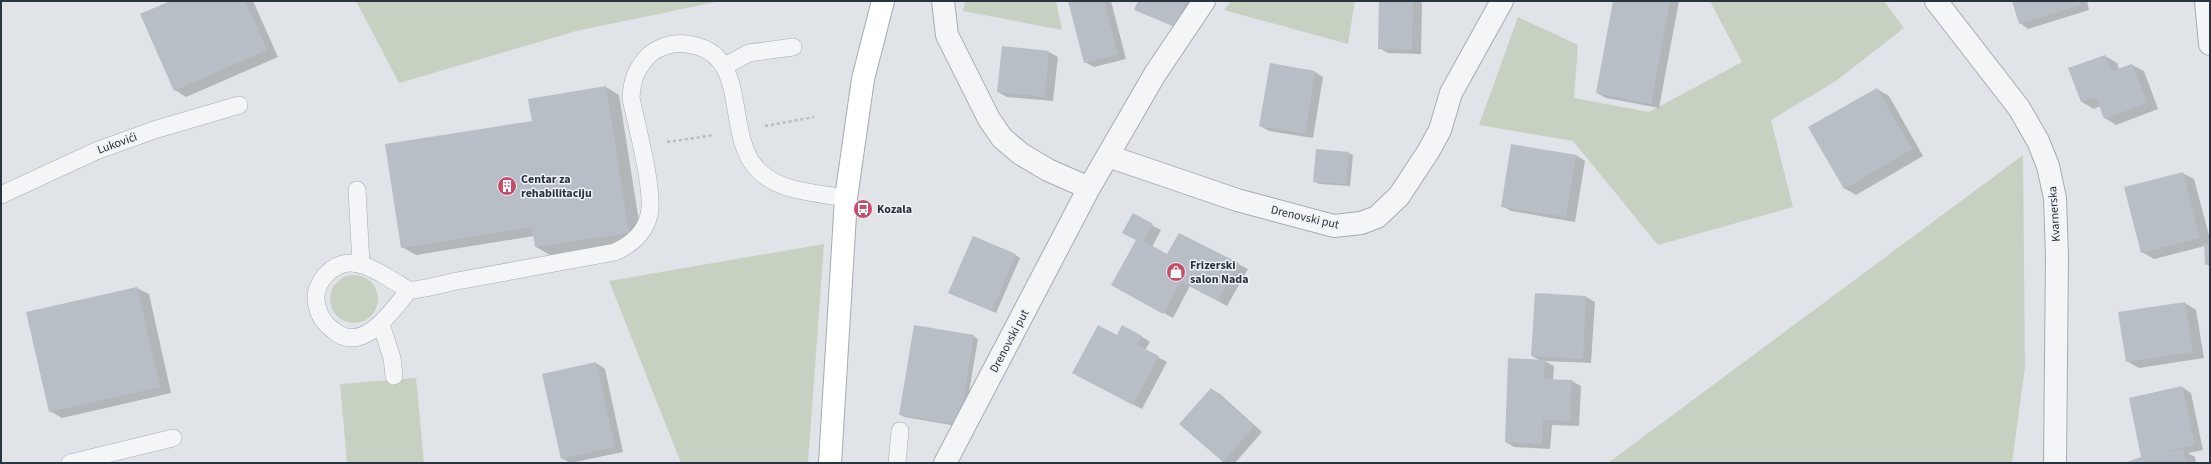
<svg xmlns="http://www.w3.org/2000/svg" width="2211" height="464" viewBox="0 0 2211 464" font-family="'Source Sans 3',sans-serif">
	<style>
		.green { fill: #c7d1c2 }
		.shadow { fill: #0003 }
		.building { fill: #b8bec5 }
		.lines { fill: none; stroke-linecap: round; stroke-linejoin: round }
		.lane-casing { stroke: #a6acb2; stroke-width: 18 }
		.street-casing { stroke: #a6acb2; stroke-width: 24 }
		.secondary-casing { stroke: #a6acb2; stroke-width: 24 }
		.path { stroke: #b7bbc0; stroke-width: 2.5; stroke-dasharray: 3 3; stroke-linecap: butt }
		.lane { stroke: #f3f5f7; stroke-width: 17 }
		.street { stroke: #f3f5f7; stroke-width: 22 }
		.secondary { stroke: #fff; stroke-width: 22 }
		.labels { text-anchor: middle; stroke-width: 3; stroke-linejoin: round; paint-order: stroke }
		.street-label { font-size: 12px; fill: #2a343f; stroke: #f0f3f6 }
		.poi-label { font-size: 12px; font-weight: bold; fill: #2a343f; stroke: #f0f3f6; text-anchor: start }
	</style>
	<rect width="100%" height="100%" fill="#e0e4e8"/>
	<path class="green" d="M356,1h365l-145,30 -177,52z
		M965,1h91l6,29 -99,-19z
		M1231,1h124l-7,43 -124,-34z
		M1710,1h174l20,27 -68,53 -65,39 22,87 -135,38 -85,-104 -94,-16 39,-108 60,28 -4,53 75,14 93,-50z
		M2023,155l2,212 -13,96h-404z
		M824,244l-16,219h-127l-72,-182z
		M330 299a24 24 0 1 1 48 0a24 24 0 1 1-48 0Z
		M416,378l8,85h-77l-7,-79z"/>
	<path class="shadow" d="M173,1h80l25,56 -92,40 -11,-7z
		M1069,1h42l15,58 -32,8 -9,-5z
		M1139,1h57l-12,30 -49,-22z
		M1380,1h42l-1,53 -33,-1 -9,-5z
		M1614,1h65l-20,107 -53,-10 -9,-5z
		M2013,1h74l2,9 -61,19 -8,-6z
		M1049,52l9,5 -5,44 -46,-4 -9,-5z
		M2105,56l12,7 2,6 13,-4 12,6 14,38 -42,16 -11,-7 -5,-12 -6,3 -12,-7 -12,-33z
		M1315,72l8,5 -10,61 -44,-7 -9,-5z
		M606,87l13,8 23,145 -92,15 -14,-8 -2,-11 -118,19 -14,-8 131,-126z
		M1877,89l12,7 34,60 -67,39 -12,-7z
		M1512,145l64,10 9,6 -10,61 -64,-11 -9,-5z
		M1348,153l5,2 -3,31 -31,-2 -5,-3z
		M2182,173l12,6 16,60v27l-4,-2 -1,-18 -51,13 -12,-7z
		M1133,215l28,15 -9,17 15,9 13,-22 68,35 -21,37 -37,-20 -17,32 -60,-33 24,-45z
		M1015,255l5,3 -24,55 -42,-18z
		M137,288l12,6 22,99 -109,25 -12,-7z
		M1586,297l9,5 -4,61 -46,-2 9,5 -1,15h19l9,5 -2,40 -27,-1 -2,24 -36,-2 -8,-5 35,-81 -9,-5z
		M2185,303l11,7 8,48 -65,10 -12,-7z
		M973,336l5,3 -15,88 -59,-10 -4,-3z
		M1141,336l9,6 -5,8 22,12 -25,47 -60,-31z
		M596,363l9,6 18,83 -53,11 -8,-5z
		M2182,387l9,6 12,57 -15,3 7,4 1,6h-68l14,-5z
		M1211,389l9,5 42,38 -27,31 -12,-1z"/>
	<path class="building" d="M170,1h75l22,49 -93,41 -34,-77z
		M1068,1h36l14,53 -34,9z
		M1138,1h48l-11,26 -41,-17z
		M1379,1h34l-1,49 -34,-1z
		M1613,1h57l-19,103 -55,-11z
		M2012,1h68l1,4 -62,19z
		M1002,46l47,5 -4,46 -48,-5z
		M2105,55l7,16 20,-7 15,39 -43,16 -8,-22 -15,5 -13,-34z
		M1270,63l45,8 -10,63 -46,-8z
		M606,86l23,147 -94,14 -3,-20 -131,21 -16,-104 147,-23 -4,-22z
		M1877,88l35,61 -68,40 -36,-62z
		M1511,144l65,11 -10,62 -65,-10z
		M1316,149l33,3 -3,32 -33,-2z
		M2183,172l17,66 -59,15 -17,-66z
		M1133,213l20,11 -9,17 23,13 12,-21 60,30 -21,38 -37,-19 -18,32 -52,-29 25,-45 -14,-7z
		M973,236l43,18 -24,57 -44,-18z
		M2204,244h6v20l-5,1z
		M137,287l23,100 -111,25 -23,-100z
		M1535,293l51,3 -3,63 -52,-3z
		M2185,302l8,50 -67,10 -8,-50z
		M914,325l60,10 -15,90 -60,-10z
		M1098,325l19,10 5,-10 20,11 -5,9 22,11 -26,49 -61,-32z
		M1508,358l37,2 -1,19 28,1 -2,41 -27,-1 -1,24 -37,-2z
		M596,362l19,85 -54,12 -19,-85z
		M2182,386l13,59 -37,8 25,-4 3,14h-62l17,-6 -12,-59z
		M1211,388l43,38 -31,36 -44,-38z"/>
	<g class="lines">
		<defs>
			<path id="lane" d="M725,66l24,-13 44,-6
				M357,190l4,74
				M1,195l95,-44 58,-21 85,-25
				M409,290c-16,19 -45,65 -75,41 -8,-6 -15,-15 -17,-25 -5,-18 9,-37 26,-42 20,-5 39,11 56,20 3,2 7,5 10,6 8,1 38,-7 48,-9 53,-10 105,-19 158,-29 15,-7 30,-19 34,-37 6,-22 -13,-92 -18,-117 1,-18 5,-28 16,-41 10,-10 26,-15 39,-13 68,7 35,92 74,128 21,20 58,21 86,26
				M381,324l11,34 2,18
				M70,463l103,-25
				M897,463l3,-32"/>
			<path id="street" d="M943,1l4,34 42,84 13,19 19,16 27,16 41,18
				M1936,1l83,107 19,33 10,25 7,32 2,58 -2,207
				M2206,1l4,43
				M1108,156l129,44 97,26 27,-3 16,-6 22,-21 29,-44 12,-22 11,-37 51,-92
				M945,463l144,-275 66,-114 49,-73"/>
			<path id="secondary" d="M830,463l16,-265 17,-119 20,-78"/>
		</defs>
		<use href="#lane" class="lane-casing"/>
		<use href="#street" class="street-casing"/>
		<use href="#secondary" class="secondary-casing"/>
		<path class="path" d="M765,126l49,-9
			M667,142l47,-7"/>
		<use href="#lane" class="lane"/>
		<use href="#street" class="street"/>
		<use href="#secondary" class="secondary"/>
	</g>
	<defs>
		<symbol id="building-disc" viewBox="-11 -11 22 22"><circle r="9.5" fill="#c44e6b" stroke="#f0f3f6"/><path d="M-4-6H4V6H1V3H-1V6H-4ZM-2.5-4.3h1.7v1.8h-1.7ZM.8-4.3h1.7v1.8H.8ZM-2.5-1h1.7V.8h-1.7ZM.8-1h1.7V.8H.8Z" fill="#fff"/></symbol>
		<symbol id="bus-disc" viewBox="-11 -11 22 22"><circle r="9.5" fill="#c44e6b" stroke="#f0f3f6"/><path d="M-5-6H5V4H4V6H2V4H-2V6H-4V4H-5ZM-3.5-4V0h7V-4ZM-3.5 1.2v1.5H-2V1.2ZM2 1.2v1.5H3.5V1.2Z" fill="#fff"/></symbol>
		<symbol id="shop-disc" viewBox="-11 -11 22 22"><circle r="9.5" fill="#c44e6b" stroke="#f0f3f6"/><path d="M-5-2.5h2.3a2.7 3.5 0 0 1 5.4 0H5L5.5 6h-11ZM-1.5-2.5h3a1.5 2.3 0 0 0-3 0Z" fill="#fff"/></symbol>
	</defs>
	<g fill-rule="evenodd">
		<use href="#building-disc" x="496" y="175" width="22" height="22"/>
		<use href="#bus-disc" x="852" y="198" width="22" height="22"/>
		<use href="#shop-disc" x="1165" y="261" width="22" height="22"/>
	</g>
	<g class="labels">
		<g class="street-label">
			<text transform="translate(117 143) rotate(-20)" y="4">Lukovići</text>
			<text transform="translate(2054 214) rotate(-94)" y="4">Kvarnerska</text>
			<text transform="translate(1305 217) rotate(13)" y="4">Drenovski put</text>
			<text transform="translate(1009 341) rotate(-62)" y="4">Drenovski put</text>
		</g>
		<g class="poi-label">
			<text x="521" y="183">Centar za<tspan x="521" dy="14">rehabilitaciju</tspan></text>
			<text x="877" y="213">Kozala</text>
			<text x="1190" y="269">Frizerski<tspan x="1190" dy="14">salon Nada</tspan></text>
		</g>
	</g>
	<rect width="2211" height="464" fill="none" stroke="#2a343f" stroke-width="4"/>
</svg>
